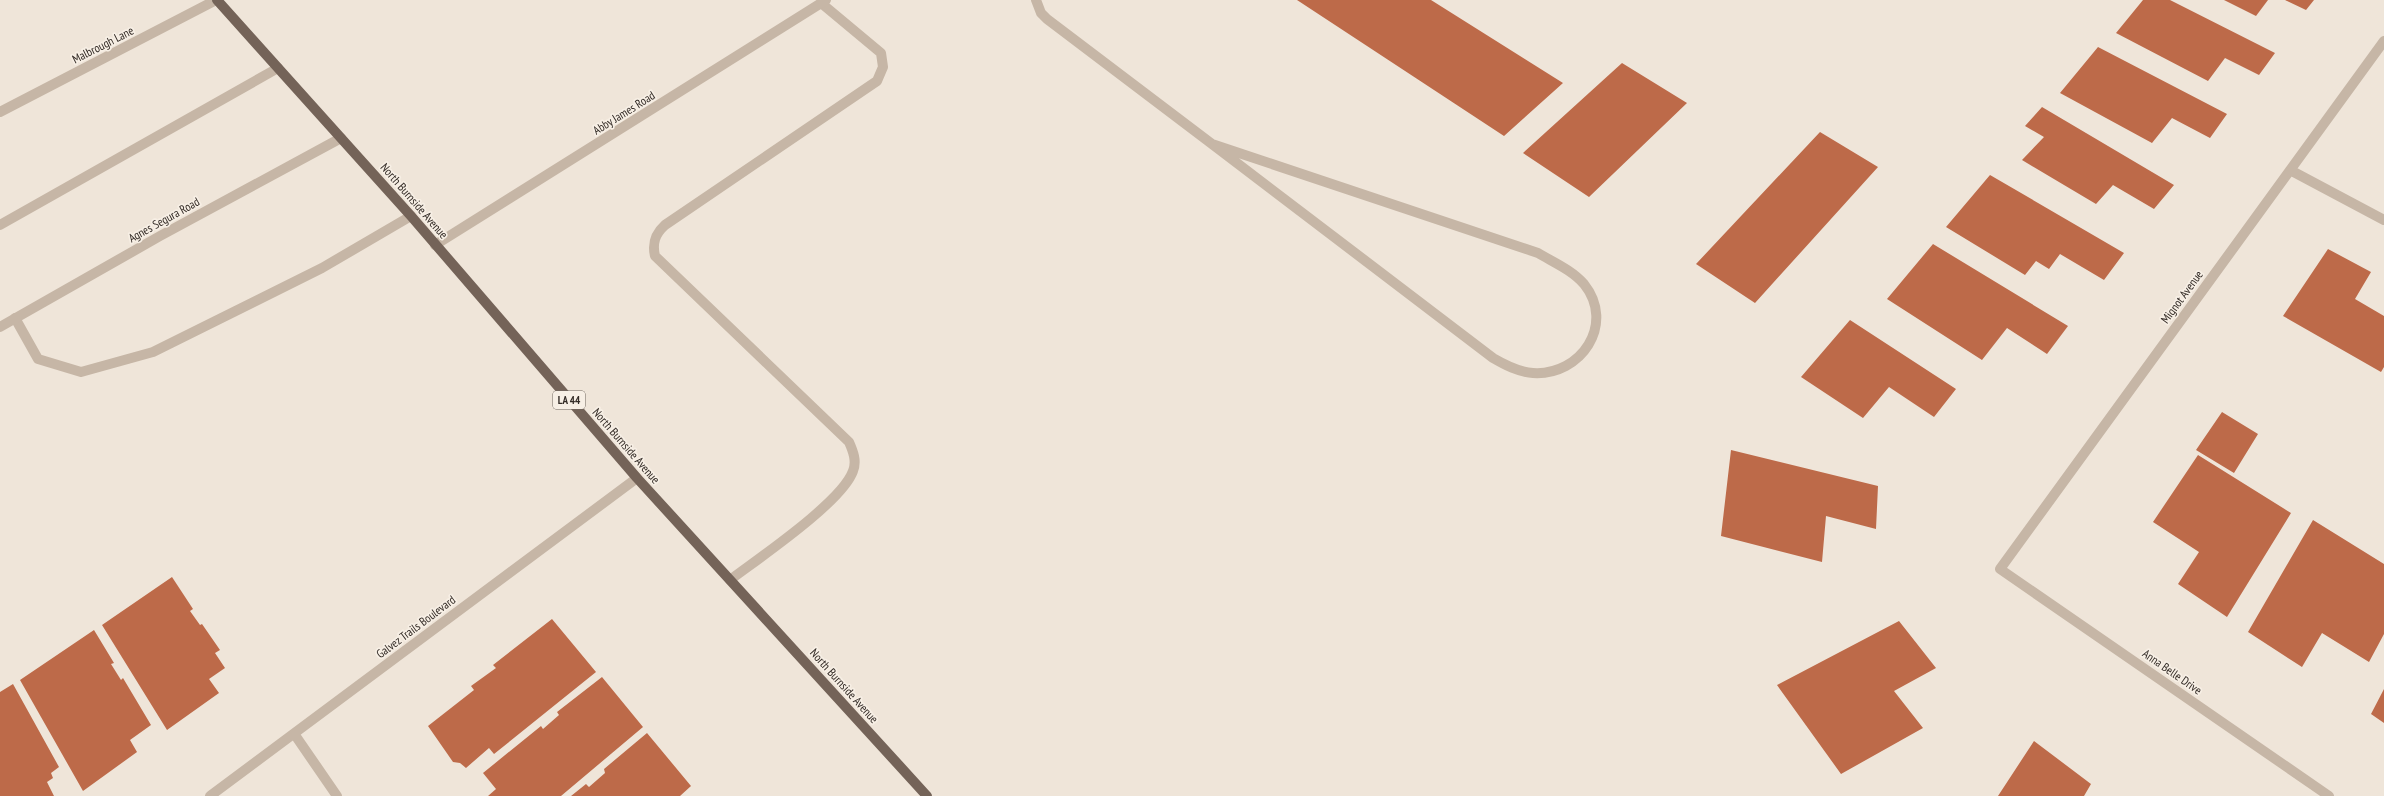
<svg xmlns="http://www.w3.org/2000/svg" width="2384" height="796" viewBox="0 0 2384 796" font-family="'PT Sans Narrow',sans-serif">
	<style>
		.building { fill: #bd6a49 }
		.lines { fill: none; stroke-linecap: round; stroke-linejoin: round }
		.service { stroke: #c6b6a6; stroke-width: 10 }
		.minor { stroke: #c6b6a6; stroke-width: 10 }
		.primary { stroke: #746358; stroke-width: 10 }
		.labels { text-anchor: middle; stroke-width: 3.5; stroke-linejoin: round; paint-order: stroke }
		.shield { fill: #f7efe5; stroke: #6e665f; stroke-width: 1 }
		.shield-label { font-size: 11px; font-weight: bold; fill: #332b26 }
		.street-label { font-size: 12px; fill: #332b26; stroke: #f7efe5 }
	</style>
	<rect width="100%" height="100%" fill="#efe5d9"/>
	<path class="building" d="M1297,0h134l132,83 -59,53z
		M2143,0h27l105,53 -16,22 -34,-17 -17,23 -92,-48z
		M2224,0h44l-12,16z
		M2285,0h29l-8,10z
		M2098,47l129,67 -17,24 -38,-20 -20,25 -92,-50z
		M1622,63l65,40 -98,94 -66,-44z
		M2042,107l132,78 -20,24 -41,-24 -17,19 -74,-44 22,-23 -19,-11z
		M1820,132l58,35 -123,136 -59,-39z
		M1990,175l134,78 -20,27 -44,-26 -11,15 -13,-8 -11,14 -79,-48z
		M1933,244l135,82 -21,28 -40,-26 -25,32 -95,-61z
		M2328,249l43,23 -16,27 29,17v51l-3,5 -98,-56z
		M1850,320l106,69 -22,28 -45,-30 -26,31 -62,-41z
		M2222,412l36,22 -24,39 -38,-23z
		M1731,450l147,36 -2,43 -50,-13 -4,46 -101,-26z
		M2198,455l93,58 -64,104 -49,-33 21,-32 -46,-30z
		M2313,520l71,44v70l-15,28 -47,-29 -20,34 -54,-35z
		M172,577l21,32 -3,2 10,14 2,-1 18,26 -5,3 10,15 -16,11 10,14 -52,37 -65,-105z
		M552,619l44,53 -102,82 -5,-6 -23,20 -6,-5 -7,-1 -25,-36 46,-36 -3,-4 25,-18 -3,-3z
		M1899,621l37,47 -42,23 29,37 -82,46 -64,-89z
		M94,630l20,33 -3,1 10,16 2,-2 28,47 -21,15 7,12 -54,39 -63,-111z
		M602,677l41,50 -82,69h-73l8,-7 -13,-16 58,-47 2,3 16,-14 -2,-3z
		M13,684l46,83 -8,6 2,5 -6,4 7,14h-54v-104z
		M2384,689v34l-13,-9z
		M647,733l44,53 -11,10h-109l15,-12 3,3 16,-14 -1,-4z
		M2034,741l57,43 -7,12h-86z"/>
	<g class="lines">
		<path class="service" d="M1036,0l5,13 6,6 165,125
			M1212,144l326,109c15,9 34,17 46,31 32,40 -3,92 -51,89 -15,-1 -28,-8 -40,-15z
			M0,225l278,-157
			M15,318l23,41 43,13 72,-20 169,-84 89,-52
			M730,580c29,-22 112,-78 123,-109 4,-10 0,-20 -4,-29l-194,-186c-3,-13 0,-22 10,-31l212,-144 6,-14 -2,-14 -60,-50"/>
		<path class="minor" d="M0,112l216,-112
			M2290,170l94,50
			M435,245l391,-245
			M0,327l160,-91 181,-98
			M295,735l42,61
			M210,796l427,-318
			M2329,796l-329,-227 384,-528"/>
		<path class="primary" d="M217,0l194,216 226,262 290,318"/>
	</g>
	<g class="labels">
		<rect class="shield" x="553" y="391" width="32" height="18" rx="3"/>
		<g class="shield-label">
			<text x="569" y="404">LA 44</text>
		</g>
		<g class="street-label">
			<text transform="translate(103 45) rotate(-27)" y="4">Malbrough Lane</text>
			<text transform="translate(624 113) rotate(-32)" y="4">Abby James Road</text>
			<text transform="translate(414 201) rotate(49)" y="4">North Burnside Avenue</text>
			<text transform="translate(164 220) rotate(-29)" y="4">Agnes Segura Road</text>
			<text transform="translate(2182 297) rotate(-54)" y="4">Mignot Avenue</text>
			<text transform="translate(626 446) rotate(49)" y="4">North Burnside Avenue</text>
			<text transform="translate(416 627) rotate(-37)" y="4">Galvez Trails Boulevard</text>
			<text transform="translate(2172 672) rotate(35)" y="4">Anna Belle Drive</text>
			<text transform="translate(844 686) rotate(48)" y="4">North Burnside Avenue</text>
		</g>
	</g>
</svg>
